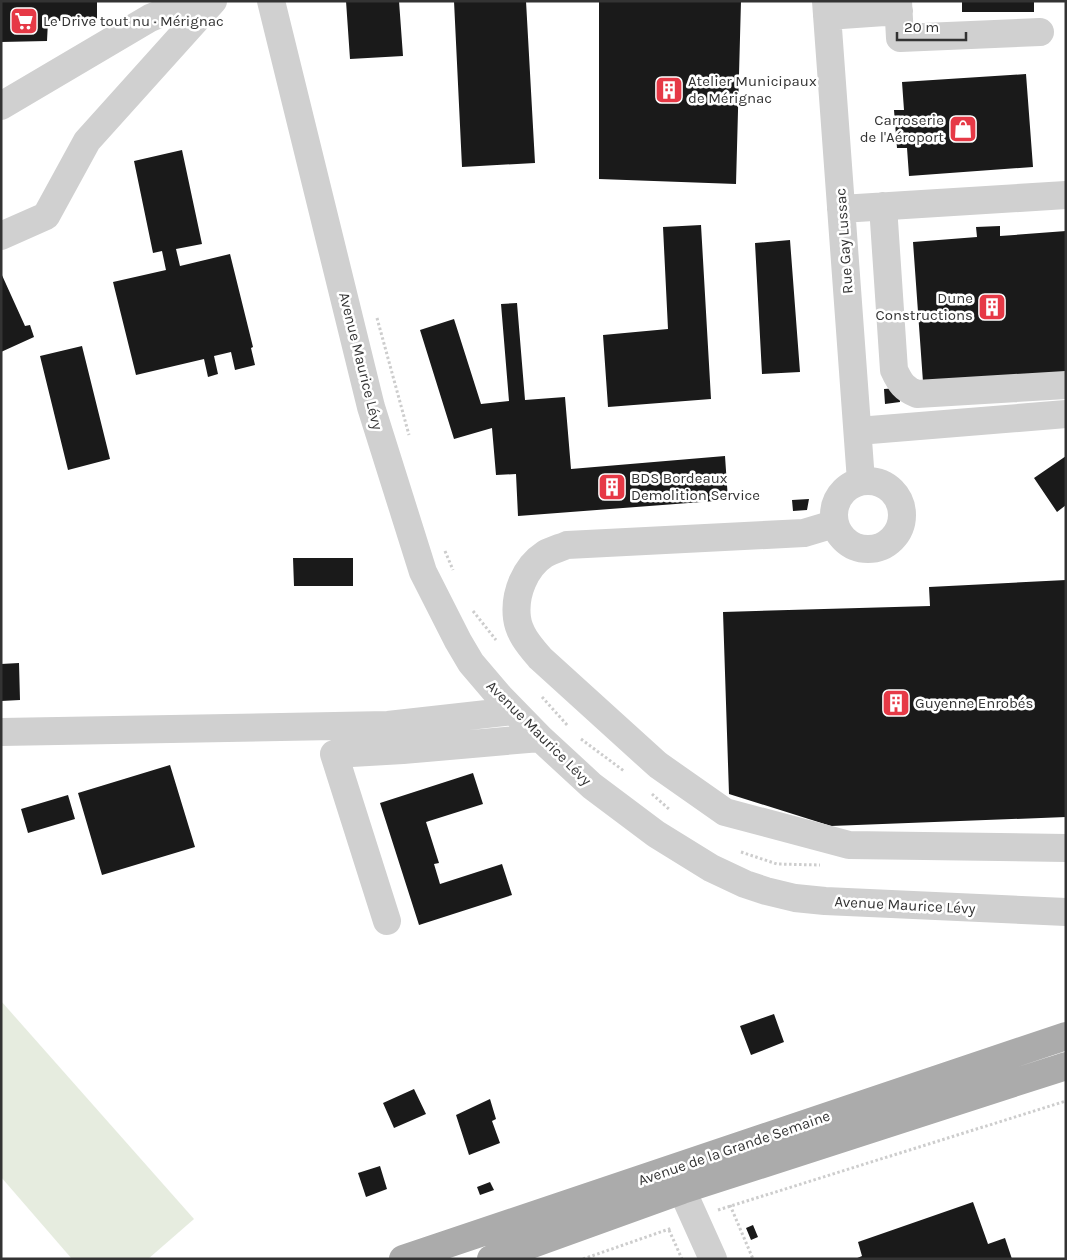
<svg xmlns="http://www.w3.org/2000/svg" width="1067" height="1260" viewBox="0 0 1067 1260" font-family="Karla,sans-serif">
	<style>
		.green { fill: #e6ecdf }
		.building { fill: #1a1a1a }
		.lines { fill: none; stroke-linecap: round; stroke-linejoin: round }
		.path { stroke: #cdcdcd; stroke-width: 3; stroke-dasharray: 2.5 2.5; stroke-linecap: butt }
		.minor { stroke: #d0d0d0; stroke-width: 28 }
		.major { stroke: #ababab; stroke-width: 28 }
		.labels { text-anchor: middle; stroke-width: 5; stroke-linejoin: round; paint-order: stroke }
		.poi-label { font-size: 15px; fill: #333; stroke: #fff; text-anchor: start }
		.street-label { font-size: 15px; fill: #333; stroke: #fff }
	</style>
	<rect width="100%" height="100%" fill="#fff"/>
	<path class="green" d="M1,1001l193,218 -46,40h-76l-71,-82z"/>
	<path class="building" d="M1,1h96v20h-49l-1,20 -46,1z
		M346,1h53l4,55 -53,3z
		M454,1h72l9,162 -73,4z
		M599,1h142l-5,183 -137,-5z
		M962,1h72v11h-72z
		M1026,74l7,93 -124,9 -2,-28h-10l-3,-38h10l-2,-28z
		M182,150l20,94 -26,5 4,17 50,-12 23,93 -2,1 4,17 -20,5 -4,-18 -17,4 4,18 -10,3 -4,-18 -68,16 -23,-93 53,-12 -4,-19 -9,2 -19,-92z
		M701,225l10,174 -103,8 -5,-72 65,-6 -5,-102z
		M1000,226v10l66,-5v141l-143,10 -10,-140 64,-5 -1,-10z
		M790,240l10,132 -38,2 -7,-131z
		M1,273l24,53 5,-1 4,12 -33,15z
		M517,303l8,97 40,-3 6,72 154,-13 3,44 -210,16 -2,-42 -20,1 -4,-47 -38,11 -34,-109 34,-11 27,85 28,-3 -8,-97z
		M82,346l28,113 -42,11 -28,-114z
		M899,388l1,14 -15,2 -1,-15z
		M1066,456v49l-9,7 -23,-34z
		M809,499l-2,11 -14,1 -1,-11z
		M293,558h60v28h-59z
		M1066,580v237l-235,9 -102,-32 -6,-182 207,-6 -1,-19z
		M19,663l1,37 -19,1v-37z
		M170,765l25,82 -93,28 -24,-82z
		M473,773l10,31 -57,18 13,41 -5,1 6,20 62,-20 10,31 -93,30 -39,-122z
		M68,795l7,24 -47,14 -7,-24z
		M774,1014l10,28 -33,13 -11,-29z
		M414,1089l12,25 -32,14 -11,-25z
		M490,1099l6,20 -4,2 8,22 -31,12 -13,-40z
		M380,1166l7,23 -21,8 -8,-24z
		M490,1182l4,8 -14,5 -3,-8z
		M973,1202l15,42 17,-6 7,21h-157l7,-3 -4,-14z
		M753,1225l5,12 -7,3 -5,-12z"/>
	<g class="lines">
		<path class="path" d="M377,318l32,117
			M445,551l8,19
			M473,611l23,29
			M542,697l26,29
			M581,739l43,32
			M652,794l18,16
			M741,852l36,12 43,1
			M730,1205l23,54
			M718,1210l348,-109
			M669,1230l13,29
			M583,1259l89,-31"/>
		<path class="minor" d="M271,1l100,406 52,165 35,69 13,22 29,34 40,41 52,48 64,48 55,34 34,16 21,7 29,7 30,3 241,11
			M826,1l35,480
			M898,1l2,37 140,-6
			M827,16l72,-5
			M1,106l149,-88 41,-17
			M883,206l11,164c6,13 10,19 23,24l149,-9
			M841,209l225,-14
			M1,236l45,-20 41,-75 126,-140
			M858,431l208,-17
			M834 515a34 34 0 1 1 68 0a34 34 0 1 1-68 0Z
			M834,524l-30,9 -237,12c-7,3 -15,5 -22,9 -20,13 -31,40 -28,64 2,16 13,28 23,40l118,107 67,47 124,33 217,3
			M1,732l387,-7 125,-14
			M387,921l-53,-167 69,-4 137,-12
			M682,1190l31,69"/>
		<path class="major" d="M403,1259l663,-223
			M491,1259l191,-69 384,-124"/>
	</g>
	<defs>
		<symbol id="supermarket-square" viewBox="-11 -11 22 22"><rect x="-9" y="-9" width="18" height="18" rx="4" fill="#e63946" stroke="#fff"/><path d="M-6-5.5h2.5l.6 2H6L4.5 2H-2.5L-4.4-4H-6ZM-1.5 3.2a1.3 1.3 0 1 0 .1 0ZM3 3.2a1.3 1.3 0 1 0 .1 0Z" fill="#fff"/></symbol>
		<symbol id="building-square" viewBox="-11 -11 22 22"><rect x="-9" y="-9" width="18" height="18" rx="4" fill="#e63946" stroke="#fff"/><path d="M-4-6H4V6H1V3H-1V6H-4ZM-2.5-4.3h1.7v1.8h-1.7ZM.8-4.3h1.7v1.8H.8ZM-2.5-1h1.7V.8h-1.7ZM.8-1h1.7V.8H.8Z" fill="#fff"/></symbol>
		<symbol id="shop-square" viewBox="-11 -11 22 22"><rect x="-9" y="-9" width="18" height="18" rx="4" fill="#e63946" stroke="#fff"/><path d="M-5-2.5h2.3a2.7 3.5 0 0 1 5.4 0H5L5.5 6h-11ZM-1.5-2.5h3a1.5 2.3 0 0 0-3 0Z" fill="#fff"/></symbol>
	</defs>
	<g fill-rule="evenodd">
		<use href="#supermarket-square" x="8" y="5" width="32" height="32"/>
		<use href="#building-square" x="653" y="74" width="32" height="32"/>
		<use href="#shop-square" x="947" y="113" width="32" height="32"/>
		<use href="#building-square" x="976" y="291" width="32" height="32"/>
		<use href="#building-square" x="596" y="471" width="32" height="32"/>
		<use href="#building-square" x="880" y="687" width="32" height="32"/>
	</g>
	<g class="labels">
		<g class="poi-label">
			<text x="43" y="26">Le Drive tout nu · Mérignac</text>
			<text x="688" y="86">Atelier Municipaux<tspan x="688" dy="17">de Mérignac</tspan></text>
			<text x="944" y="125" text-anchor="end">Carroserie<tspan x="944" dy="17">de l'Aéroport</tspan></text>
			<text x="973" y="303" text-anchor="end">Dune<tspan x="973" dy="17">Constructions</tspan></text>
			<text x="631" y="483">BDS Bordeaux<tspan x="631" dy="17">Demolition Service</tspan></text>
			<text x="915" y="708">Guyenne Enrobés</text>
		</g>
		<g class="street-label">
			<text transform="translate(844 241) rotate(-94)" y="5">Rue Gay Lussac</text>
			<text transform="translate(361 361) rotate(76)" y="5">Avenue Maurice Lévy</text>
			<text transform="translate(539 733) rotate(45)" y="5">Avenue Maurice Lévy</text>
			<text transform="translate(905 905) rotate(3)" y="5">Avenue Maurice Lévy</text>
			<text transform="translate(734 1148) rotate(-19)" y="5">Avenue de la Grande Semaine</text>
		</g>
	</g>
	<rect width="1067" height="1260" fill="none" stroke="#333333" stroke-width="5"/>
	<path d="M897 32v8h69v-8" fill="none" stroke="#333333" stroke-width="2.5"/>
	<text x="904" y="32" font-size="15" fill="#333333" stroke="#ffffff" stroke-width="4" paint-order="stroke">20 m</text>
</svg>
